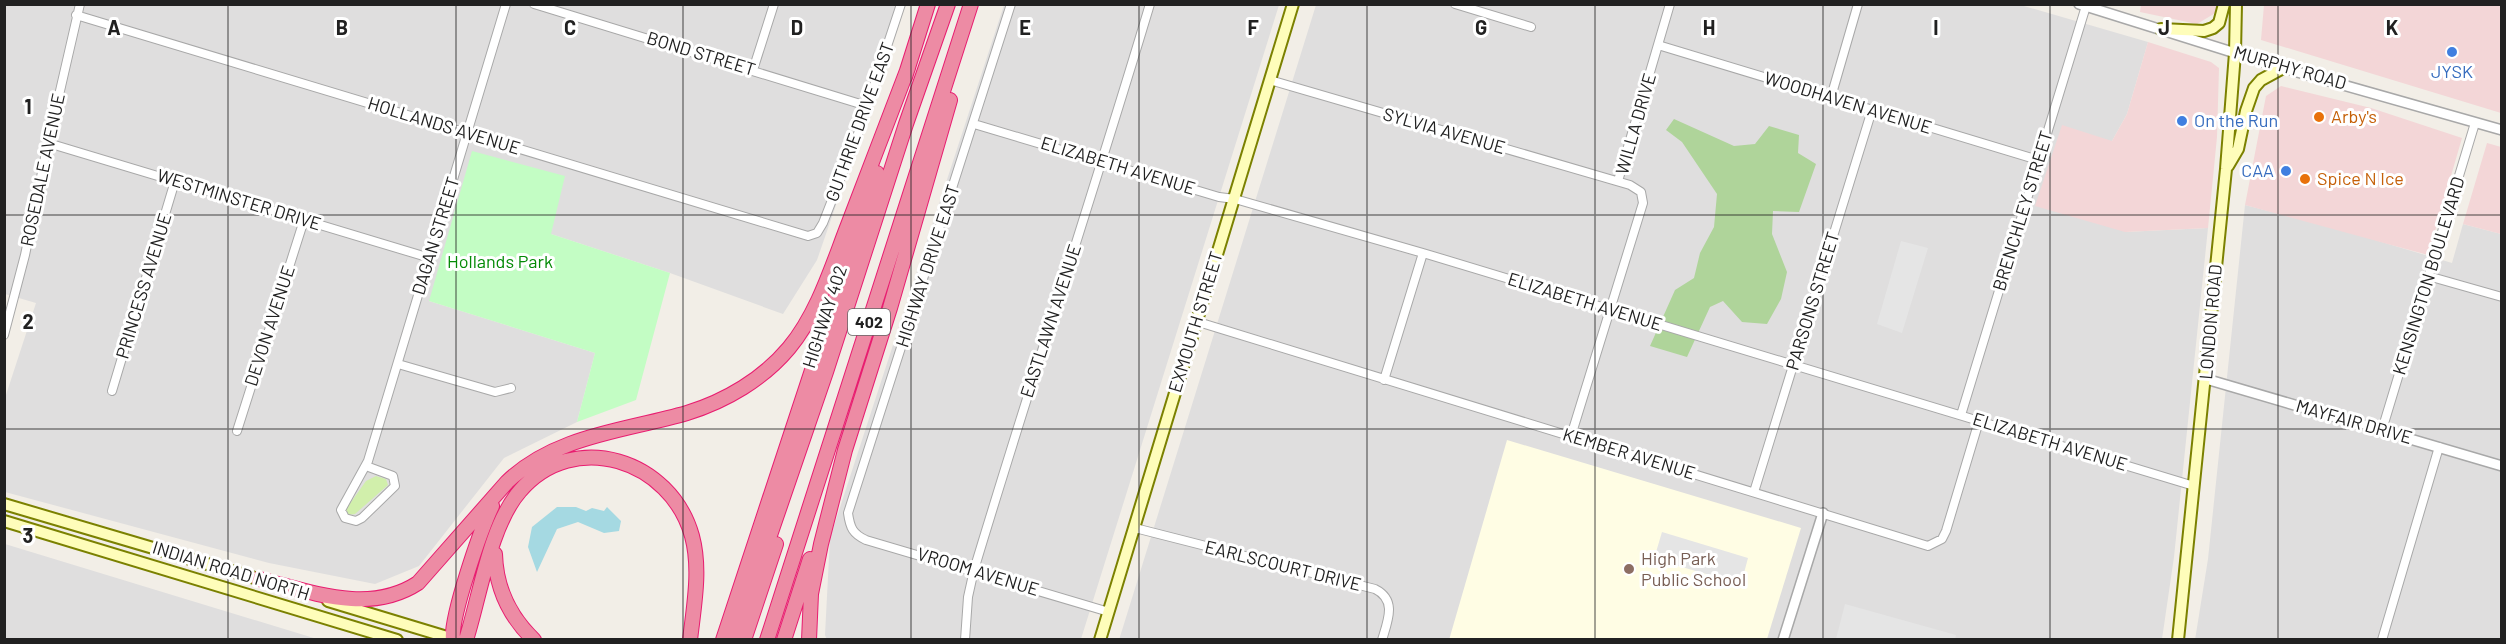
<svg xmlns="http://www.w3.org/2000/svg" width="2506" height="644" viewBox="0 0 2506 644" font-family="Barlow,sans-serif">
	<style>
		.residential { fill: #dfdede }
		.commercial { fill: #f3d6d7 }
		.education { fill: #fffde4 }
		.grass { fill: #d1efab }
		.forest { fill: #afd49a }
		.park { fill: #c3fdc4 }
		.parking { fill: #e5e5e5 }
		.water { fill: #a5d9e2 }
		.lines { fill: none; stroke-linecap: round; stroke-linejoin: round }
		.minor-casing { stroke: #a8a8a8; stroke-width: 10 }
		.tertiary-casing { stroke: #a8a8a8; stroke-width: 12 }
		.secondary-casing { stroke: #7b8100; stroke-width: 14 }
		.motorway-casing { stroke: #e81d70; stroke-width: 16 }
		.minor { stroke: #fff; stroke-width: 8 }
		.tertiary { stroke: #fff; stroke-width: 9 }
		.secondary { stroke: #fefdba; stroke-width: 10 }
		.motorway { stroke: #ed8ba4; stroke-width: 14 }
		.grid { fill: none; stroke: #212121; stroke-width: 1.5; stroke-opacity: 0.55 }
		.shop-dot { fill: #3f7fe0; stroke: #fff; stroke-width: 2 }
		.food-dot { fill: #e8710a; stroke: #fff; stroke-width: 2 }
		.education-dot { fill: #8d6e63; stroke: #fff; stroke-width: 2 }
		.labels { text-anchor: middle; stroke-width: 6; stroke-linejoin: round; paint-order: stroke }
		.shield { fill: #fff; stroke: #646464; stroke-width: 1.5 }
		.shield-label { font-size: 16px; font-weight: bold; fill: #212121 }
		.street-label { font-size: 18px; fill: #212121; stroke: #fff }
		.shop-label { font-size: 18px; fill: #366cbe; stroke: #fff }
		.food-label { font-size: 18px; fill: #c56008; stroke: #fff; text-anchor: start }
		.park-label { font-size: 18px; fill: #048a06; stroke: #fff }
		.education-label { font-size: 18px; fill: #785e54; stroke: #fff; text-anchor: start }
		.grid-label { font-size: 20px; text-anchor: middle; font-weight: bold; fill: #212121; stroke: #fff; stroke-width: 6; stroke-linejoin: round; paint-order: stroke }
	</style>
	<rect width="100%" height="100%" fill="#f2eee7"/>
	<path class="residential" d="M2017,4l131,38 -21,72 -15,27 13,91 83,-4 -34,329 -12,82 -1043,1 197,-635z
		M4,5h901l-88,255 -34,54 -113,-41 -119,-39 -122,67 166,52 -18,69 -73,36 -85,108 -44,18 -106,-21 -264,-71v-94l31,-95 -31,-9z
		M1004,5h275l-198,634 -254,1 -2,-5 5,-97z
		M2245,205l90,23 117,35 11,-39 38,10v405l-306,1 13,-81z
		M4,544h1l312,95h-312z"/>
	<path class="commercial" d="M2141,5h76v7l-20,12 -57,-12z
		M2264,5h237v108l-240,-73z
		M2148,42l63,20 8,6 -2,69 -9,91 -83,4 -90,-26 27,-81 50,16 15,-27z
		M2281,86l90,22 91,30 -34,117 -183,-50 21,-109z
		M2487,143l14,4v87l-38,-10z"/>
	<path class="education" d="M1507,440l294,88 -34,111 -318,1z"/>
	<path class="grass" d="M376,476l10,3 2,6 -33,29 -7,1 -2,-6 20,-28z"/>
	<path class="forest" d="M1674,119l60,27 21,-2 14,-18 30,9 -1,18 18,11 -17,48 -26,-1 -1,23 15,38 -6,27 -14,25 -25,-2 -19,-21 -13,6 -23,50 -37,-11 25,-56 19,-12 6,-25 14,-26 3,-33 -35,-52 -16,-12z"/>
	<path class="park" d="M472,151l93,25 -14,58 119,39 -34,127 -59,22 18,-69 -166,-52z"/>
	<path class="parking" d="M1901,241l27,7 -26,85 -25,-9z
		M1662,532l86,26 -7,26 -87,-25z
		M1845,604l111,31 -1,5 -119,-1z"/>
	<path class="water" d="M557,507h19l10,4 6,-3 12,3 3,-4 14,14 -2,10 -15,2 -26,-11 -21,7 -20,43 -9,-25 4,-20z"/>
	<g class="lines">
		<defs>
			<path id="minor" d="M534,4l333,102
				M1011,4l-163,509c2,15 5,21 18,27l243,72
				M1455,4l76,23
				M76,15l732,221 9,-3 6,-10 35,-89 43,-130
				M1658,45l380,115
				M753,70l21,-66
				M1270,80l360,105 11,7 2,11 -72,233
				M1831,97l27,-93
				M974,124l245,73 16,2 188,54 771,233
				M48,143l382,115
				M1618,181l52,-177
				M2428,276l74,21
				M1195,321l733,225 14,-7 4,-8 33,-110
				M4,335l21,-80 23,-112 32,-139
				M398,364l97,28 16,-4
				M1384,380l39,-127
				M112,391l63,-210
				M1961,415l125,-409
				M2382,430l93,-307
				M237,431l67,-211
				M366,466l27,10 2,10 -33,32 -6,3 -11,-3 -4,-8 27,-49 138,-457
				M1754,492l118,-382
				M1135,528l240,61c22,11 13,31 7,51
				M965,640l3,-43 6,-27c57,-189 119,-376 176,-566
				M2382,640l57,-193"/>
			<path id="tertiary" d="M2079,4l204,64 219,62
				M2206,379l296,87
				M1783,640l40,-127"/>
			<path id="secondary" d="M2161,29l43,2 9,-3 6,-5 5,-19
				M2228,166l10,-17 8,-38 8,-23 7,-8 22,-12
				M4,504l261,77
				M4,521l393,119
				M328,601l129,39
				M1100,640l193,-636
				M2178,640l48,-471 9,-116 1,-49"/>
			<path id="motorway" d="M905,77l23,-73
				M495,554c1,34 15,63 39,86
				M259,579c53,13 110,36 159,4l89,-101c49,-47 118,-51 180,-69 39,-12 76,-34 102,-65 29,-35 43,-82 59,-123 20,-52 40,-105 60,-157
				M453,640c-3,-22 28,-111 39,-134
				M466,640c14,-44 24,-115 54,-149 54,-63 151,-31 172,45 9,33 2,69 -2,104
				M723,640l154,-467
				M734,640l92,-268 80,-248 42,-120
				M744,640l32,-96
				M767,640l204,-636
				M784,640l26,-81
				M809,640l2,-46 10,-50 24,-94 45,-142 60,-208"/>
		</defs>
		<use href="#minor" class="minor-casing"/>
		<use href="#tertiary" class="tertiary-casing"/>
		<use href="#secondary" class="secondary-casing"/>
		<use href="#motorway" class="motorway-casing"/>
		<use href="#minor" class="minor"/>
		<use href="#tertiary" class="tertiary"/>
		<use href="#secondary" class="secondary"/>
		<use href="#motorway" class="motorway"/>
	</g>
	<path class="grid" d="M228,4v636M456,4v636M683,4v636M911,4v636M1139,4v636M1367,4v636M1595,4v636M1823,4v636M2050,4v636M2278,4v636M4,215h2498M4,429h2498"/>
	<g class="shop-dot">
		<circle cx="2452" cy="52" r="6"/>
		<circle cx="2182" cy="121" r="6"/>
		<circle cx="2286" cy="171" r="6"/>
	</g>
	<g class="food-dot">
		<circle cx="2319" cy="117" r="6"/>
		<circle cx="2305" cy="179" r="6"/>
	</g>
	<circle class="education-dot" cx="1629" cy="569" r="6"/>
	<g class="labels">
		<rect class="shield" x="848" y="309" width="42" height="26" rx="4.5"/>
		<g class="shield-label">
			<text x="869" y="328">402</text>
		</g>
		<g class="street-label">
			<text transform="translate(701 54) rotate(17)" y="6">BOND STREET</text>
			<text transform="translate(2290 68) rotate(16)" y="6">MURPHY ROAD</text>
			<text transform="translate(1848 103) rotate(17)" y="6">WOODHAVEN AVENUE</text>
			<text transform="translate(860 122) rotate(-70)" y="6">GUTHRIE DRIVE EAST</text>
			<text transform="translate(1636 124) rotate(-74)" y="6">WILLA DRIVE</text>
			<text transform="translate(444 126) rotate(17)" y="6">HOLLANDS AVENUE</text>
			<text transform="translate(1444 131) rotate(16)" y="6">SYLVIA AVENUE</text>
			<text transform="translate(1118 166) rotate(17)" y="6">ELIZABETH AVENUE</text>
			<text transform="translate(43 170) rotate(-78)" y="6">ROSEDALE AVENUE</text>
			<text transform="translate(239 200) rotate(17)" y="6">WESTMINSTER DRIVE</text>
			<text transform="translate(2023 211) rotate(-73)" y="6">BRENCHLEY STREET</text>
			<text transform="translate(436 236) rotate(-73)" y="6">DAGAN STREET</text>
			<text transform="translate(928 266) rotate(-72)" y="6">HIGHWAY DRIVE EAST</text>
			<text transform="translate(2429 276) rotate(-73)" y="6">KENSINGTON BOULEVARD</text>
			<text transform="translate(144 286) rotate(-73)" y="6">PRINCESS AVENUE</text>
			<text transform="translate(1813 301) rotate(-73)" y="6">PARSONS STREET</text>
			<text transform="translate(1585 302) rotate(17)" y="6">ELIZABETH AVENUE</text>
			<text transform="translate(825 317) rotate(-72)" y="6">HIGHWAY 402</text>
			<text transform="translate(1051 321) rotate(-72)" y="6">EASTLAWN AVENUE</text>
			<text transform="translate(1196 322) rotate(-73)" y="6">EXMOUTH STREET</text>
			<text transform="translate(2211 322) rotate(-85)" y="6">LONDON ROAD</text>
			<text transform="translate(270 326) rotate(-72)" y="6">DEVON AVENUE</text>
			<text transform="translate(2354 422) rotate(16)" y="6">MAYFAIR DRIVE</text>
			<text transform="translate(2050 442) rotate(17)" y="6">ELIZABETH AVENUE</text>
			<text transform="translate(1629 454) rotate(17)" y="6">KEMBER AVENUE</text>
			<text transform="translate(1283 566) rotate(14)" y="6">EARLSCOURT DRIVE</text>
			<text transform="translate(231 571) rotate(17)" y="6">INDIAN ROAD NORTH</text>
			<text transform="translate(978 572) rotate(17)" y="6">VROOM AVENUE</text>
		</g>
		<g class="shop-label">
			<text x="2452" y="78">JYSK</text>
			<text x="2194" y="127" text-anchor="start">On the Run</text>
			<text x="2274" y="177" text-anchor="end">CAA</text>
		</g>
		<g class="food-label">
			<text x="2331" y="123">Arby's</text>
			<text x="2317" y="185">Spice N Ice</text>
		</g>
		<g class="park-label">
			<text x="500" y="268">Hollands Park</text>
		</g>
		<g class="education-label">
			<text x="1641" y="565">High Park<tspan x="1641" dy="21">Public School</tspan></text>
		</g>
	</g>
	<g class="grid-label">
		<text x="114" y="35">A</text>
		<text x="342" y="35">B</text>
		<text x="570" y="35">C</text>
		<text x="797" y="35">D</text>
		<text x="1025" y="35">E</text>
		<text x="1253" y="35">F</text>
		<text x="1481" y="35">G</text>
		<text x="1709" y="35">H</text>
		<text x="1936" y="35">I</text>
		<text x="2164" y="35">J</text>
		<text x="2392" y="35">K</text>
		<text x="28" y="114">1</text>
		<text x="28" y="329">2</text>
		<text x="28" y="543">3</text>
	</g>
	<rect width="2506" height="644" fill="none" stroke="#212121" stroke-width="12"/>
</svg>
